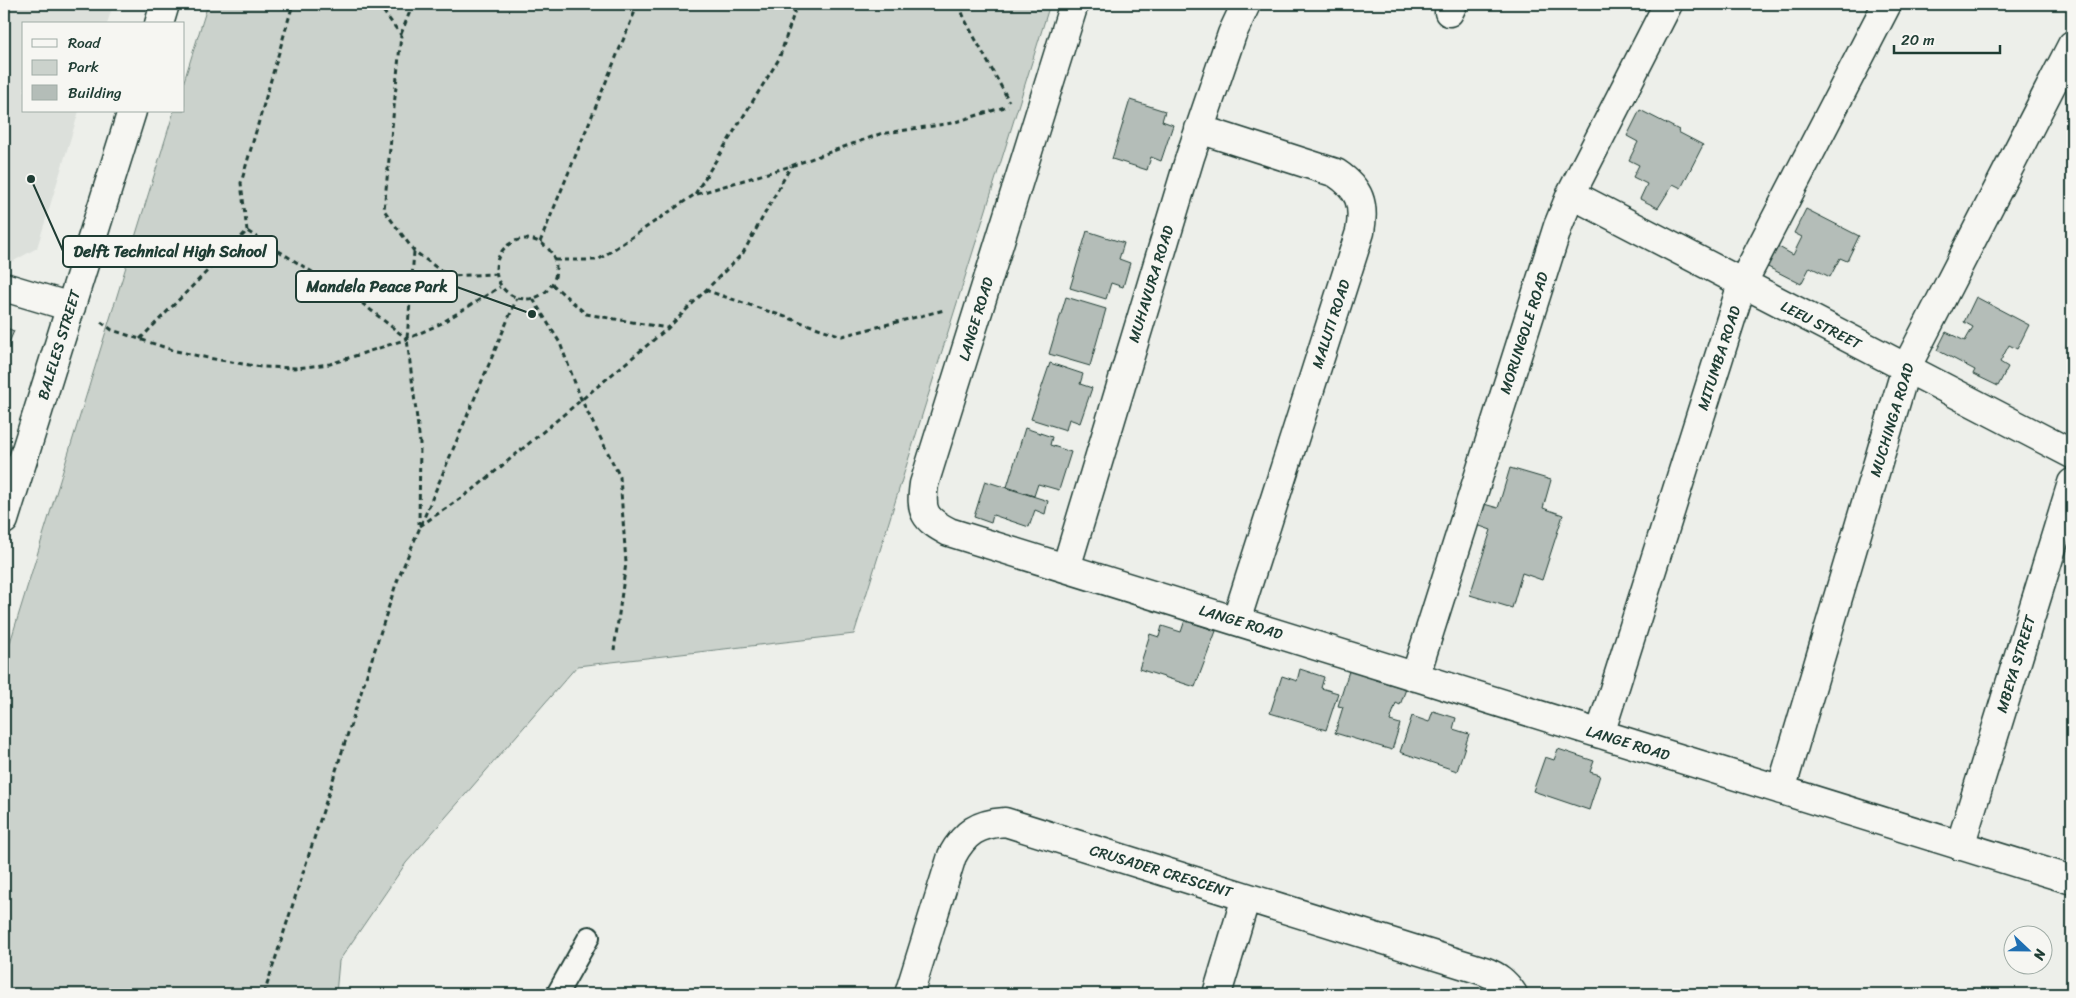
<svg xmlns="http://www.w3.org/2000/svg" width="2076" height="998" viewBox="0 0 2076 998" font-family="Sriracha,sans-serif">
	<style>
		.built { fill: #dce0db }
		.green { fill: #cbd2cc; stroke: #758880 }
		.building { fill: #b4bdb8; stroke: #1f3d34 }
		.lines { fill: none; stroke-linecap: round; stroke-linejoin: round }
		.service-casing { stroke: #1f3d34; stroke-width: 24 }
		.minor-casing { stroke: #1f3d34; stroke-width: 31 }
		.path { stroke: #1f3d34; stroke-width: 3; stroke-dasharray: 5 4; stroke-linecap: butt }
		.service { stroke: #f6f6f2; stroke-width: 20 }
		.minor { stroke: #f6f6f2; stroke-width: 28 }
		.labels { text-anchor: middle; stroke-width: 4.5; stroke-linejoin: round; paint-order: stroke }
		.street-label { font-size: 15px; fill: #1f3d34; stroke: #f6f6f2 }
		.leader { fill: none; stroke: #1f3d34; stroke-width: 2 }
		.callout-dot { fill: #1f3d34; stroke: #f6f6f2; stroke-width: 2 }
		.callout { fill: #f6f6f2; stroke: #1f3d34; stroke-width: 2 }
		.callout-label { font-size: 16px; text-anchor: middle; font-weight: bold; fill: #1f3d34 }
	</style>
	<rect width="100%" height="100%" fill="#edefea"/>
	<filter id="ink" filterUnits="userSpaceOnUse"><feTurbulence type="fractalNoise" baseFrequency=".02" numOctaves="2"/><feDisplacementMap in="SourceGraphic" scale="10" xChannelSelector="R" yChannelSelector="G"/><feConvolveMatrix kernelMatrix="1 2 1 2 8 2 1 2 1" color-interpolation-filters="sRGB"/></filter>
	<g filter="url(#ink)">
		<path class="built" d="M4,4h109l-6,20h-83v87h55l-42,137 -25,14 -8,-2z"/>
		<path class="green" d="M208,4h842l-196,630 -277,32 -171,197 -67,98 -3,33h-332v-332l170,-551h10v-30z"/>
		<path class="building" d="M1130,100l35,11 -3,10 11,4 -12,36 -10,-4 -4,13 -35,-11z
			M1640,110l39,20 -1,2 25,13 -22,43 -8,-4 -15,24 -18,-9 7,-15 -14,-7 6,-12 -10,-5 9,-18 -11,-6z
			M1806,209l53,27 -12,25 -7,-3 -10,19 -20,-10 -9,17 -39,-20 10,-21 21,12 9,-18 -8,-4z
			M1087,231l37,12 -5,16 11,4 -7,24 -12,-4 -5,16 -36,-11z
			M1066,297l40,12 -16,57 -41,-12z
			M1976,297l53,28 -12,24 -8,-4 -9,17 8,5 -10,19 -25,-12 2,-4 -38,-20 9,-18 19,9 8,-14 -9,-5z
			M4,327l10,4 -10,23z
			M1050,363l33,11 -3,10 12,4 -12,35 -11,-4 -3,11 -35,-11z
			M1025,428l27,9 -2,8 21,7 -12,38 -21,-6 -4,12 -27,-9z
			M1510,468l41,12 -8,28 20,7 -21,65 -20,-7 -10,35 -42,-13 21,-65 -14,-5 7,-21 14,4z
			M985,481l63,20 -3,13 -10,-4 -6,17 -36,-12 -2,8 -17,-6z
			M1185,620l31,11 -21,56 -56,-18 11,-35 9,3 3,-11 19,6z
			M1300,669l24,8 -3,11 17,5 -12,37 -56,-17 12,-37 15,5z
			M1349,671l57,18 -6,16 -4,-2 -6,18 10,3 -8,26 -57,-17 8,-26 -5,-1z
			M1433,711l23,7 -3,11 16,5 -12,37 -57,-19 12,-36 17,6z
			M1558,749l36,12 -4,11 10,3 -11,35 -56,-19 12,-34 9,3z"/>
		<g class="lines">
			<defs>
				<path id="service" d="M557,994l32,-57"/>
				<path id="minor" d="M1074,4l-150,480c-4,28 0,35 25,48l1123,348
					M1449,12l4,-8
					M159,24l6,-20
					M1199,129l137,44c24,16 29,31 24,59l-124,389
					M1571,194l501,260
					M4,287l67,20
					M4,520l128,-409
					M1066,568l124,-411 42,-123 14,-30
					M1415,677l143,-451 13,-32 97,-190
					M1600,734l142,-450 145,-280
					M1781,790l125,-422 166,-323
					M1960,846l112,-363
					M909,994l43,-138c13,-24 26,-32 53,-34l479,149c13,5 21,11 29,23
					M1217,994l29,-97"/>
			</defs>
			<use href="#service" class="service-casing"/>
			<use href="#minor" class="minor-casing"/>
			<path class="path" d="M378,4l23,31 -17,175 30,41 34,25 48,-2
				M959,4l6,16 44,81
				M401,34l12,-30
				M695,194l84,-135 18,-55
				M247,231l-6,-48 52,-179
				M496 269a30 30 0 1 1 60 0a30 30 0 1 1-60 0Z
				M540,242l98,-238
				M414,252l-7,87 13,104 -1,81
				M555,260h43l96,-65 97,-29 89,-32 72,-11 56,-17
				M552,284l34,30 81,14
				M705,290l137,46 102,-26
				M533,299l27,44 21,56 39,78 6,86 -12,87
				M101,322l11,8 64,21 32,7 53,9 35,1 34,-4 77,-25 33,-15 60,-37
				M140,339l107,-108 116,73 44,35
				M420,526l54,-37 194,-161 75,-75 48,-87
				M264,994l132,-410 121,-286"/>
			<use href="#service" class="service"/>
			<use href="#minor" class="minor"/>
		</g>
	</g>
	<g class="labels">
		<g class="street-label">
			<text transform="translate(1151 284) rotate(-73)" y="5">MUHAVURA ROAD</text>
			<text transform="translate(976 319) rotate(-73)" y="5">LANGE ROAD</text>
			<text transform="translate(1331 324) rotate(-72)" y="5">MALUTI ROAD</text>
			<text transform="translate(1821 325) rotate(27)" y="5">LEEU STREET</text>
			<text transform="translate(1524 333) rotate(-72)" y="5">MORUNGOLE ROAD</text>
			<text transform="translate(59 345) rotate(-73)" y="5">BALELES STREET</text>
			<text transform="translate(1719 358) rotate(-72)" y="5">MITUMBA ROAD</text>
			<text transform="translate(1892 420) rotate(-73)" y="5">MUCHINGA ROAD</text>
			<text transform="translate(1241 622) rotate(17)" y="5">LANGE ROAD</text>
			<text transform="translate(2016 664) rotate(-73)" y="5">MBEYA STREET</text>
			<text transform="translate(1628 743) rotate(17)" y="5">LANGE ROAD</text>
			<text transform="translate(1161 871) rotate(17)" y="5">CRUSADER CRESCENT</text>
		</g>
	</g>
	<path class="leader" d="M31 179L63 251M532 314L457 287"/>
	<g class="callout-dot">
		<circle cx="31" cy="179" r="5"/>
		<circle cx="532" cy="314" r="5"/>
	</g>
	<g class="callout">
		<rect x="63" y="236" width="214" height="31" rx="5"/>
		<rect x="296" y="271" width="161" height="31" rx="5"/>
	</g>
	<g class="callout-label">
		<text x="170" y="257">Delft Technical High School</text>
		<text x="377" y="292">Mandela Peace Park</text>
	</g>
	<rect width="2076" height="998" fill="none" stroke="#f6f6f2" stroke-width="20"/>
	<rect x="10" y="10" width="2056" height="978" fill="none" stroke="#1f3d34" stroke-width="2" filter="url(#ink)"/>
	<rect x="22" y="22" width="162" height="90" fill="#f6f6f2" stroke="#a0aca6"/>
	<rect x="32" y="39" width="25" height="8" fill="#f6f6f2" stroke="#a0aca6"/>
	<text x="68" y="48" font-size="15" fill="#1f3d34">Road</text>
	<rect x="32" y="60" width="25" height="15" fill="#cbd2cc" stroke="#a0aca6"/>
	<text x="68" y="72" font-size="15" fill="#1f3d34">Park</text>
	<rect x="32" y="85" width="25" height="15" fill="#b4bdb8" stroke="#a0aca6"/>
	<text x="68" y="98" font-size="15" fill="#1f3d34">Building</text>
	<g transform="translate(2028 950) rotate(112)"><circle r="24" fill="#f6f6f2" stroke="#a0aca6"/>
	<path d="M0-4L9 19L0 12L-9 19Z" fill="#1f6fb2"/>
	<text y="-8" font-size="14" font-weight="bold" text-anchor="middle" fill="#1f3d34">N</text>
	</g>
	<path d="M1894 45v8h106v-8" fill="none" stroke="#1f3d34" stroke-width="2.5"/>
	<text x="1901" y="45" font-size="15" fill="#1f3d34" stroke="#f6f6f2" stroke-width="4" paint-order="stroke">20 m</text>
</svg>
